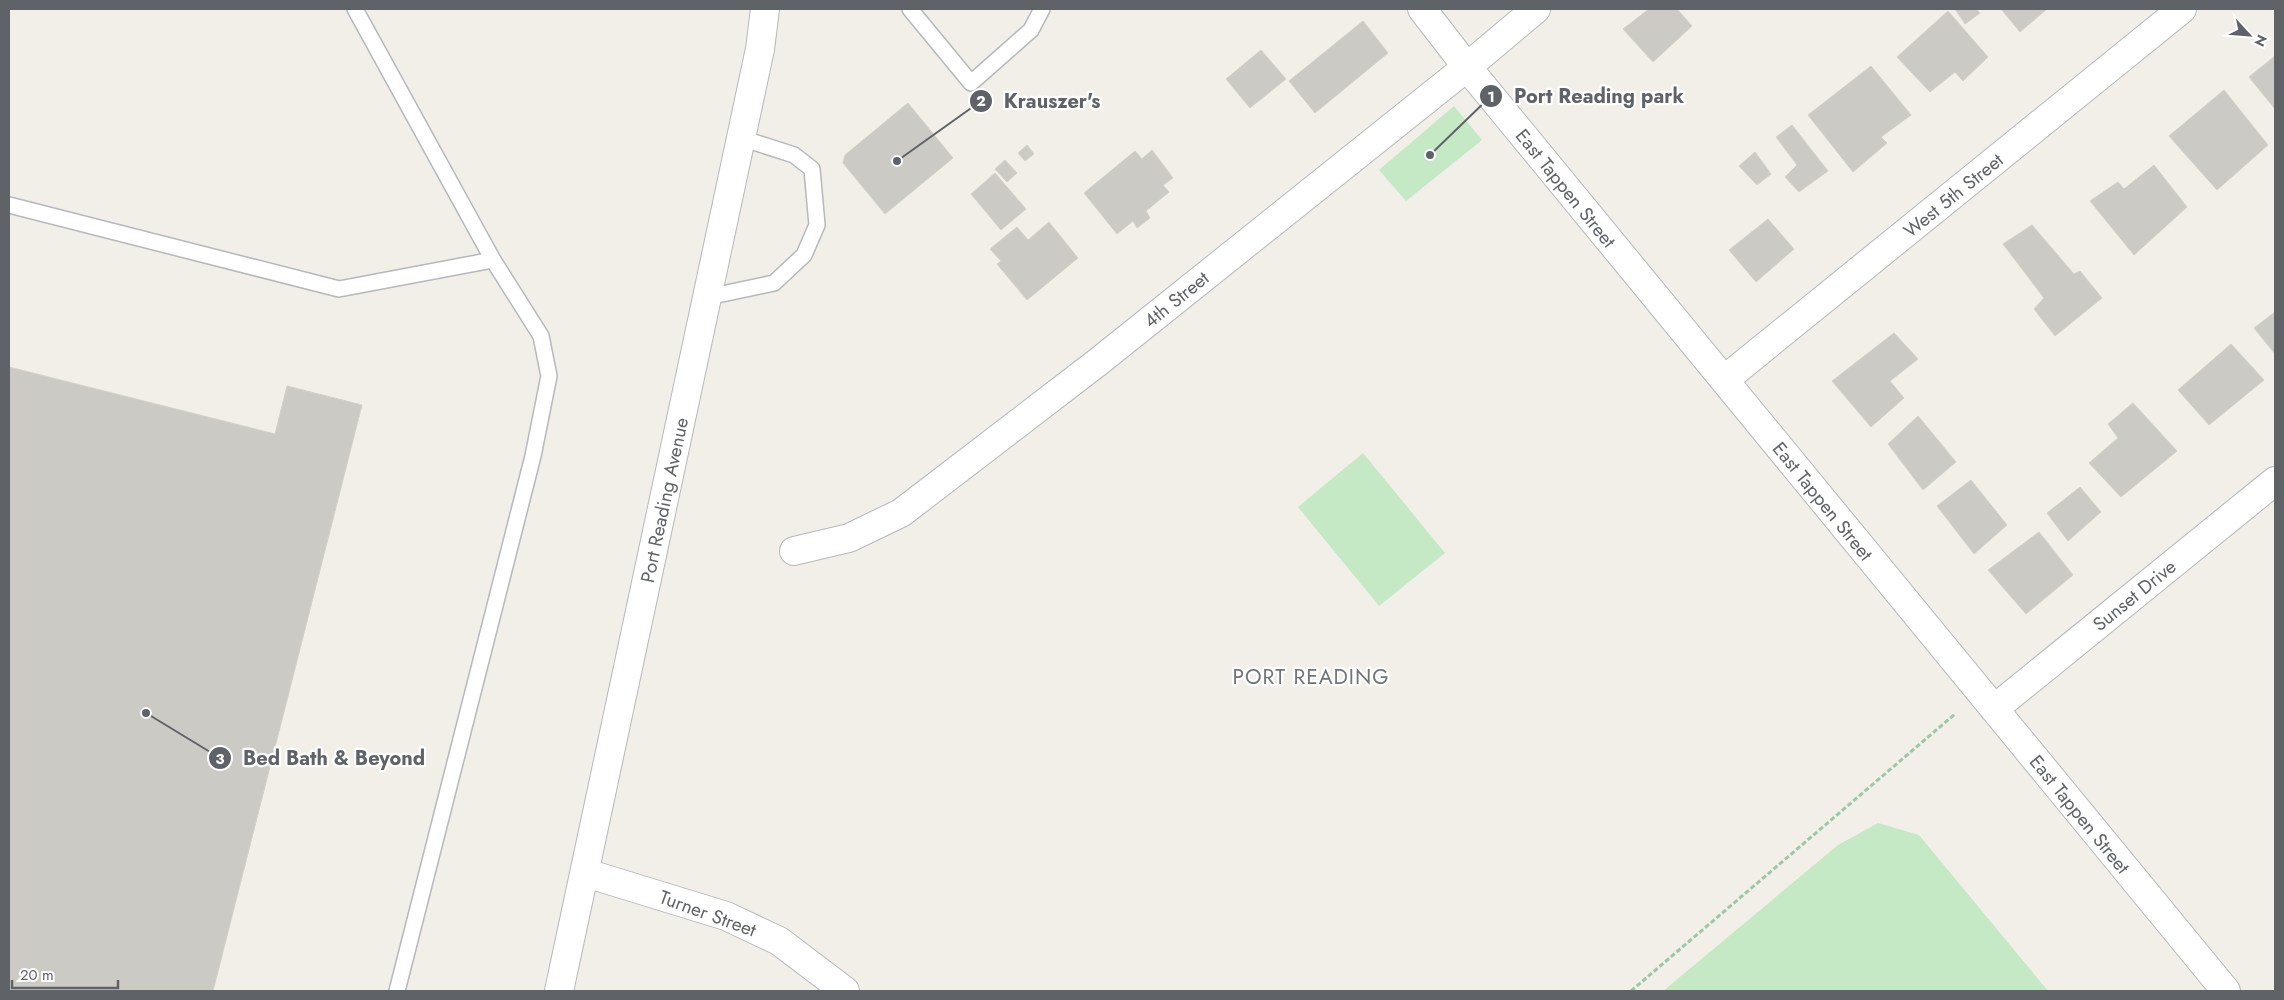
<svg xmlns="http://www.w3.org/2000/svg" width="2284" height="1000" viewBox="0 0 2284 1000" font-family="Jost,sans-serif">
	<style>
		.green { fill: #c5e8c5 }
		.building { fill: #cccac5; stroke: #d6d1c6 }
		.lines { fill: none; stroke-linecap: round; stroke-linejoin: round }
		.service-casing { stroke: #b5b8bc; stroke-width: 18 }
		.minor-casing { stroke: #b5b8bc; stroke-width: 30 }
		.tertiary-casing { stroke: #b5b8bc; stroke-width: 30 }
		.path { stroke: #9cc7a9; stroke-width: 3; stroke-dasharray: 5 2.5; stroke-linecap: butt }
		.service { stroke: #fff; stroke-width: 15 }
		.minor { stroke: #fff; stroke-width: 28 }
		.tertiary { stroke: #fff; stroke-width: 28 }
		.labels { text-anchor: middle; stroke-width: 4.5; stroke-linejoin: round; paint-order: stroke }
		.street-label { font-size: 19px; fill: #5f6368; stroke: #fff }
		.quarter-label { font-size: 21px; letter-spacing: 1px; fill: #70757a; stroke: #fff }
		.leader { fill: none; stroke: #5f6368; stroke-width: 2 }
		.callout-dot { fill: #5f6368; stroke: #fff; stroke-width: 2 }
		.mark-label { font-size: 15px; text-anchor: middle; font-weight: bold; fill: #fff }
		.callout-label { font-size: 20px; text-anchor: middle; font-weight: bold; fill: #5f6368; stroke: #fff; stroke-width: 4.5; stroke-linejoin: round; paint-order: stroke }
	</style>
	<rect width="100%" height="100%" fill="#f1efe8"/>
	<path class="green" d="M1454,106l28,34 -76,61 -27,-31z
		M1363,453l82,100 -66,53 -81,-99z
		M1878,823l41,12 129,156h-385l175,-146z"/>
	<path class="building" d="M1649,9h28l15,17 -39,36 -30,-33z
		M1955,9h21l4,4 -15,11z
		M2001,9h46l-27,23z
		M1948,11l40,46 -25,24 -8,-9 -25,20 -33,-35z
		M1363,21l25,32 -73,60 -26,-32z
		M1261,50l25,29 -36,29 -24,-29z
		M2275,56v53l-26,-32z
		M1871,66l40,49 -30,22 6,6 -34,29 -45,-57z
		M2224,90l44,55 -51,45 -48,-54z
		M908,103l45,55 -68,56 -42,-51 2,-8z
		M1792,125l36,46 -29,21 -14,-15 12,-12 -21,-28z
		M1027,145l7,9 -9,7 -7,-8z
		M1152,150l21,28 -10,7 6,7 -23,19 4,7 -13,10 -4,-7 -16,13 -33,-41 51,-42 7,8z
		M1755,152l16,22 -14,11 -18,-19z
		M1005,160l12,13 -10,9 -12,-13z
		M2154,165l33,42 -53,48 -44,-54 28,-19 6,7z
		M995,173l31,36 -25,21 -30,-36z
		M1768,219l26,30 -38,33 -27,-32z
		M1049,222l29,36 -51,42 -30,-36 4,-3 -11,-12 27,-22 11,13z
		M2032,225l42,49 6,-3 22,27 -47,38 -21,-27 10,-11 -41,-54z
		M2275,312v42l-21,-26z
		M1894,333l24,26 -28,22 14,17 -33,29 -39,-46z
		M2231,344l33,36 -55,45 -31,-35z
		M9,367l266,67 12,-48 75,19 -149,586h-204z
		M2133,403l44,48 -56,46 -32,-34 29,-25 -10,-14z
		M1918,416l38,46 -33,28 -35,-46z
		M1971,480l36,45 -33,29 -37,-48z
		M2080,487l21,25 -33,29 -21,-28z
		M2039,532l34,43 -47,39 -38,-44z"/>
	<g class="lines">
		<defs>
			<path id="service" d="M355,9l138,251 48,76 8,40 -16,80 -136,535
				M910,9l61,74 60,-53 11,-21
				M9,205l330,84 154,-29
				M708,297l66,-14 30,-28 13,-30 -5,-56 -18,-14 -53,-17"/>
			<path id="minor" d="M1422,9l45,58 759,924
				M1724,380l458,-371
				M794,551l55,-13 52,-25 197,-151 369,-295 69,-58
				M1994,709l281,-228
				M586,873l140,43 53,25 66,50"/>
			<path id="tertiary" d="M559,991l201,-942 5,-40"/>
		</defs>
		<use href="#service" class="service-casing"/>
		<use href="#minor" class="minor-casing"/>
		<use href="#tertiary" class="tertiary-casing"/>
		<path class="path" d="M1631,991l324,-277"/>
		<use href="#service" class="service"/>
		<use href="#minor" class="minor"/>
		<use href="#tertiary" class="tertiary"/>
	</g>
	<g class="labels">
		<g class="street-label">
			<text transform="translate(1566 188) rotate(51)" y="7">East Tappen Street</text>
			<text transform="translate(1953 195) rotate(-39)" y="7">West 5th Street</text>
			<text transform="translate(1176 299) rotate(-39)" y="7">4th Street</text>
			<text transform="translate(664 500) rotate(-78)" y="7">Port Reading Avenue</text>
			<text transform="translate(1823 501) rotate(51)" y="7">East Tappen Street</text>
			<text transform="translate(2134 595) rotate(-39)" y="7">Sunset Drive</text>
			<text transform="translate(2080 814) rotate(51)" y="7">East Tappen Street</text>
			<text transform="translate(708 913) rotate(20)" y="7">Turner Street</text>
		</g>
		<g class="quarter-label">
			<text x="1311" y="684">PORT READING</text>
		</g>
	</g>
	<path class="leader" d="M1430 155L1491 96M897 161L981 101M146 713L220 758"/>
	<g class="callout-dot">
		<circle cx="1430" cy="155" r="5"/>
		<circle cx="897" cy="161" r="5"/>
		<circle cx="146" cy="713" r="5"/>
		<circle cx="1491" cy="96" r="12"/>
		<circle cx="981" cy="101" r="12"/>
		<circle cx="220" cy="758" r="12"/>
	</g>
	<g class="mark-label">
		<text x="1491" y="102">1</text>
		<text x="981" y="106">2</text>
		<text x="220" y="764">3</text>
	</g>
	<g class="callout-label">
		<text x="1599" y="103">Port Reading park</text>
		<text x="1052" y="108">Krauszer's</text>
		<text x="334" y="765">Bed Bath &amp; Beyond</text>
	</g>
	<rect width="2284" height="1000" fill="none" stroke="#5f6368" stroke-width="20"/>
	<g transform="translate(2249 35) rotate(116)" stroke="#ffffff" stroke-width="4" paint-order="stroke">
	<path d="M0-4L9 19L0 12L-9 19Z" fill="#5f6368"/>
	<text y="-8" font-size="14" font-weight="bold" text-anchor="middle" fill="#5f6368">N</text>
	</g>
	<path d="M12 980v8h106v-8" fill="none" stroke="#5f6368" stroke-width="2.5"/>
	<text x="20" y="980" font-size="15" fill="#5f6368" stroke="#ffffff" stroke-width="4" paint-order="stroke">20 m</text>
</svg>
